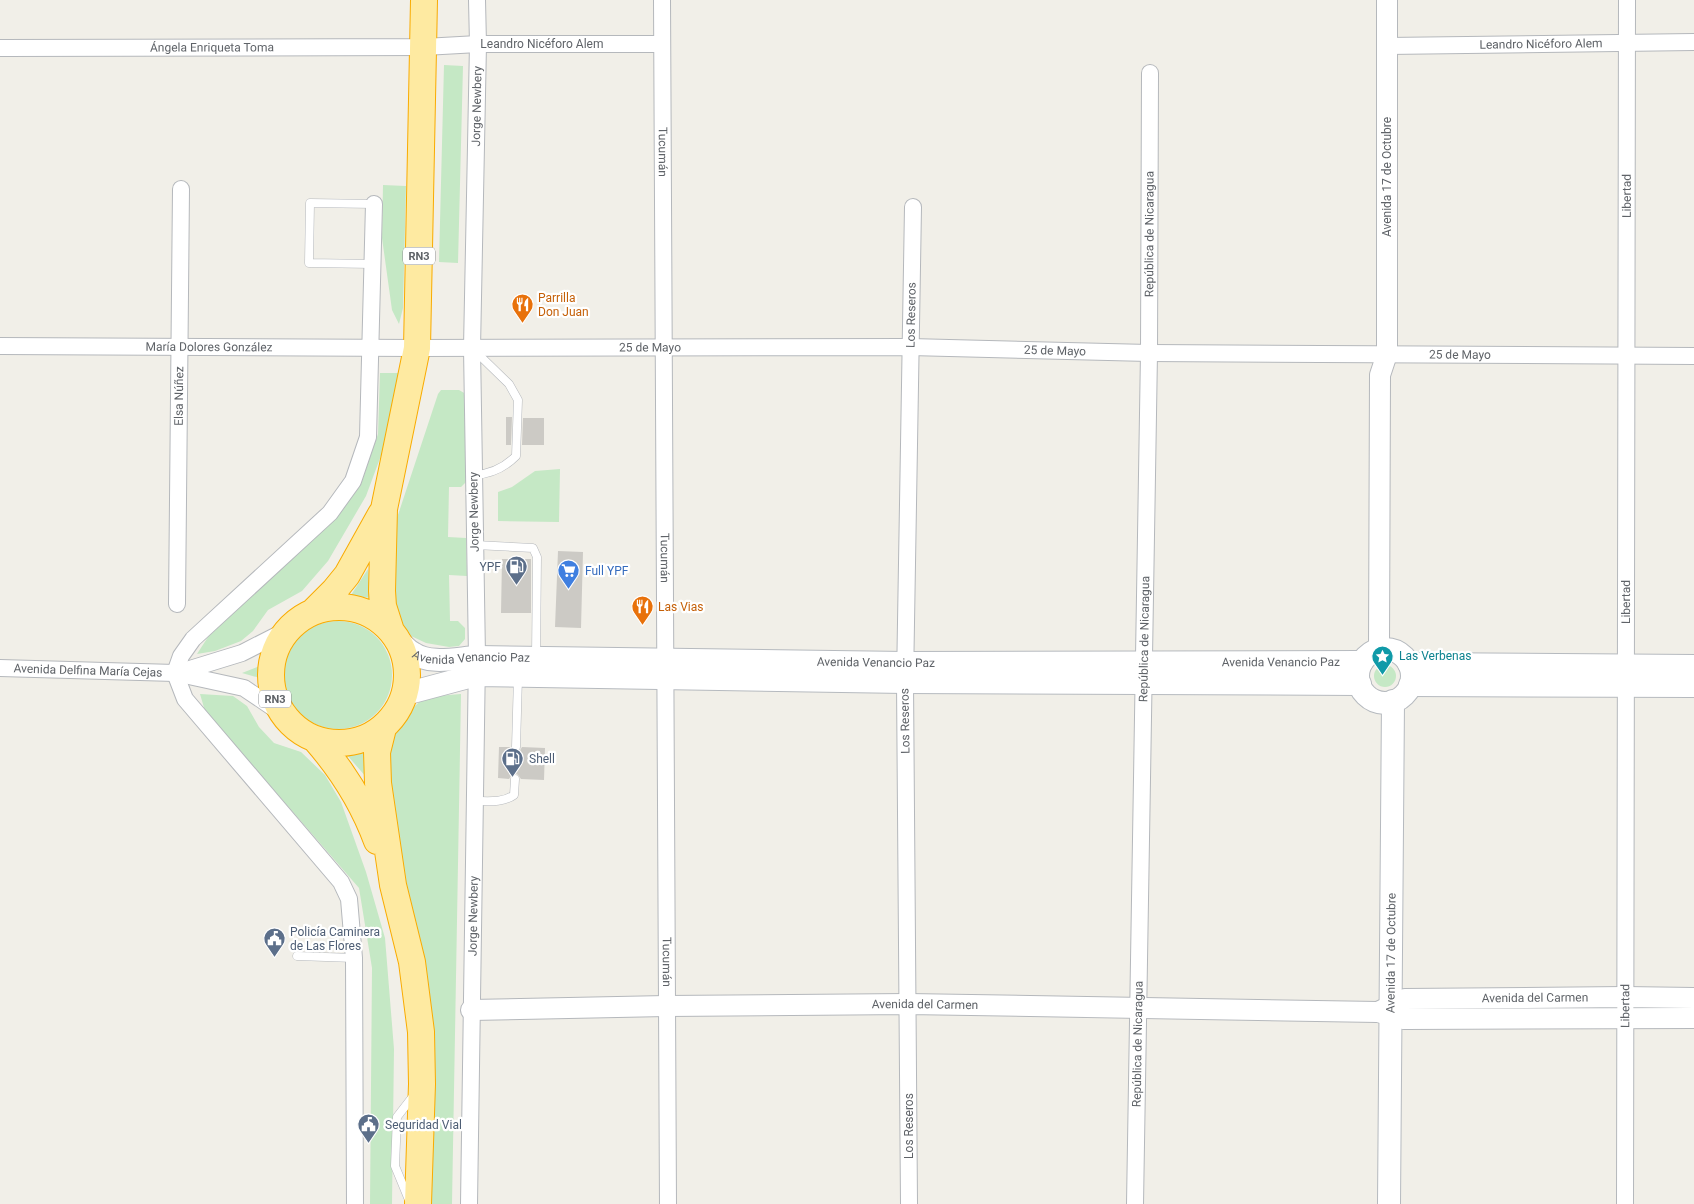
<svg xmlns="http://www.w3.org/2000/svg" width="1694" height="1204" viewBox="0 0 1694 1204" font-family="Roboto,sans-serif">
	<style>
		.green { fill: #c5e8c5 }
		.building { fill: #cccac5 }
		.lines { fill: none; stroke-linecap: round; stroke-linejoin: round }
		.service-casing { stroke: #b5b8bc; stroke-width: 9 }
		.minor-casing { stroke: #b5b8bc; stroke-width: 18 }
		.tertiary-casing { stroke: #b5b8bc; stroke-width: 22 }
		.secondary-casing { stroke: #b6babf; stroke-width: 24 }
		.trunk-casing { stroke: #f9ab00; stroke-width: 28 }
		.service { stroke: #fff; stroke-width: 8 }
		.minor { stroke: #fff; stroke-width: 16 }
		.tertiary { stroke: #fff; stroke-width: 20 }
		.secondary { stroke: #fff; stroke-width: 22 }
		.trunk { stroke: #feeaa1; stroke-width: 26 }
		.labels { text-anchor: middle; stroke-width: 4.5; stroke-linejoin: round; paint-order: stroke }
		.shield { fill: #fff; stroke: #8f9295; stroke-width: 1 }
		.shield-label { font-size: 11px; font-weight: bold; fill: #5f6368 }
		.street-label { font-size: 12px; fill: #5f6368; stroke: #fff }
		.food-label { font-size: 12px; fill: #c56008; stroke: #fff; text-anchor: start }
		.service-label { font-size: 12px; fill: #4e5e75; stroke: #fff; text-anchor: start }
		.shop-label { font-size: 12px; fill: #366cbe; stroke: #fff; text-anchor: start }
		.culture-label { font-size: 12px; fill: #0d838f; stroke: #fff; text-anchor: start }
	</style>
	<rect width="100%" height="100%" fill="#f1efe8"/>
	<path class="green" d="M444,65l19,1 -5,197 -19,-1z
		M383,185l23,1 -3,122 -4,16 -7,-14 -10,-72z
		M380,373h19l-7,53 -26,70 -38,65 -26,30 -34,19 -15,21 -12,10 -26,10 -18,3 11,-17 127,-119 26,-34 17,-50z
		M441,390h18l7,4 1,87 -6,6h-12l-1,50 18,1 1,38 -18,-1 1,46h8l7,7v11l-6,7 -10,1 -23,-4 -15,-7 -13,-13 -6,-25 3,-74 43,-130z
		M560,469l-1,53 -61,-1v-29l14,-5 23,-16z
		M368,569l2,29 -19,-3z
		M284 675a54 54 0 1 1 108 0a54 54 0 1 1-108 0Z
		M1374 676a11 11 0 1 1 22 0a11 11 0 1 1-22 0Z
		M260,666v12l-18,-5z
		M200,694l33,2 14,10 12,21 15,16 27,9 24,23 16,27 25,70 19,66 9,111 -2,155h-22l2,-236 -13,-80 -154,-177z
		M461,694l-9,510h-25l-43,-432 11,-45 11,-13 19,-17z
		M365,749l2,29 -20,-23z"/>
	<path class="building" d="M506,417h6l-1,28h-5z
		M523,418h21v27h-22z
		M558,551l25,1 -2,76 -26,-1z
		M502,559h29v54h-30z
		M499,747h11l1,3 4,3 4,-1 3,-5 23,1 -1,32 -23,-1 -3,-4 -3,-2 -4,3 -2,3 -11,-1z"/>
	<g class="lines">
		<defs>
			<path id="service" d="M373,264l-64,-1 1,-60 64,1
				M473,349l36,35 9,16 -2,56c-12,12 -25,18 -42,19
				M475,545l58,3 4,9 -1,99
				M516,747l2,-70
				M475,801c12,0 28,2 39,-6l1,-16
				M297,956l57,2
				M409,1200l-14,-34 2,-49 17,-22"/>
			<g id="minor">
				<path id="s1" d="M662,0l6,1204"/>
				<path id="s2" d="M1387,46l307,-4"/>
				<path id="s3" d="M0,48l424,-1 54,-3h183"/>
				<path id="s4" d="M0,346l417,2 493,-1 239,6 545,3"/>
				<path id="s5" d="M177,604l4,-415"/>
				<path id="s6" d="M0,668l175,5 69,15 37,25"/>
				<path d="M177,673l65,-20 47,-24"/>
				<path d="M355,1204l-1,-246 -5,-59 -8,-17 -156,-183 -10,-26 6,-17 12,-17 137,-126 23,-32 15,-44 6,-233"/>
				<path id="s7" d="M469,1204l8,-547 -5,-309 6,-304 -1,-44"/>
				<path id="s8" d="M909,1204l-4,-522 8,-475"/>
				<path id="s9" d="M1135,1204l14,-851 1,-280"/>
				<path id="s10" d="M1625,1204l2,-1204"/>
			</g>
			<g id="tertiary">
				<path d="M1379,650l1,-275 7,-21v-354"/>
				<path id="s11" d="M471,1010l195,-4 242,-2 470,8 26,7 290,-1"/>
				<path id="s12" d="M1378,1012l27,-13 220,-2 69,1"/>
			</g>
			<g id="secondary">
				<path id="s13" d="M398,639c4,5 9,11 15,14 17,12 44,5 64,4l428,6 457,-1"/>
				<circle cx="1385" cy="676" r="27"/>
				<path d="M1409,664l285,2"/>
				<path d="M1410,685l284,1"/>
				<path d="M405,694l71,-19 429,7 455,2"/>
				<path id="s14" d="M1389,1204l4,-503"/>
			</g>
			<path id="trunk" d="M271 675a68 68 0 1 1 136 0a68 68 0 1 1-136 0Z
				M313,612l21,-21 13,-16 34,-61
				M391,631l-8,-25 -1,-15 2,-82 33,-161 7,-348
				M383,728l-6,24 1,31 15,102 19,77 9,70 1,52 -4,120
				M316,740c27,31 47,63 61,101"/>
		</defs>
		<use href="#service" class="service-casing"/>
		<use href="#minor" class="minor-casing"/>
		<use href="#tertiary" class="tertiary-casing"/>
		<use href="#secondary" class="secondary-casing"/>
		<use href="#trunk" class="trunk-casing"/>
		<use href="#service" class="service"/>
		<use href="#minor" class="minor"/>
		<use href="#tertiary" class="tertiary"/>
		<use href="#secondary" class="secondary"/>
		<use href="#trunk" class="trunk"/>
	</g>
	<defs>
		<symbol id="restaurant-pin" viewBox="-11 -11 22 30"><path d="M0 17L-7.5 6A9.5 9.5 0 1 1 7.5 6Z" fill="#e8710a" stroke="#fff"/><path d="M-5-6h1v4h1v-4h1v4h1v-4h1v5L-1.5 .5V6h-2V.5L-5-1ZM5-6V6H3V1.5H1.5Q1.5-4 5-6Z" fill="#fff"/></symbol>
		<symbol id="fuel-pin" viewBox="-11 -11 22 30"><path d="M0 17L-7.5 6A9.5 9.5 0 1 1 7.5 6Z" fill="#5c6f8a" stroke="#fff"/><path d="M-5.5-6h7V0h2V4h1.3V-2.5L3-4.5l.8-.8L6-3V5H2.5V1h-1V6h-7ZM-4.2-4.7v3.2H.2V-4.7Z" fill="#fff"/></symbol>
		<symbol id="supermarket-pin" viewBox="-11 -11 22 30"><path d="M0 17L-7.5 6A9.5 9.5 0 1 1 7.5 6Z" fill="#3f7fe0" stroke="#fff"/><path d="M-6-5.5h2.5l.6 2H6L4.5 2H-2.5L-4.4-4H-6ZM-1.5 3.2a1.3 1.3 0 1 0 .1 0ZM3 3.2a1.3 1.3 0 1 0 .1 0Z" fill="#fff"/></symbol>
		<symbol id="sight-pin" viewBox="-11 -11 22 30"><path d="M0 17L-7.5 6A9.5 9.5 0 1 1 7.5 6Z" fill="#0f9aa8" stroke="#fff"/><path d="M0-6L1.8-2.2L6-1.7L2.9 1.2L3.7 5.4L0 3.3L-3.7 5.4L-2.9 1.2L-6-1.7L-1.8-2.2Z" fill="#fff"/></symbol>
		<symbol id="civic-pin" viewBox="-11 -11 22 30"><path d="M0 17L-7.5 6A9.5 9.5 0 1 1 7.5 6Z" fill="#5c6f8a" stroke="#fff"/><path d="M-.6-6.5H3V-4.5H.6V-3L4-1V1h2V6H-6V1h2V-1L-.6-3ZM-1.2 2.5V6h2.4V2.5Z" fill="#fff"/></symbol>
	</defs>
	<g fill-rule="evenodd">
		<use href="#restaurant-pin" x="510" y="292" width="25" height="34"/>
		<use href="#fuel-pin" x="504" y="554" width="25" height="34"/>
		<use href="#supermarket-pin" x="556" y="558" width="25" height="34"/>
		<use href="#restaurant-pin" x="630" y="594" width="25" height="34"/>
		<use href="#sight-pin" x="1370" y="644" width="25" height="34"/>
		<use href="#fuel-pin" x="500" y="746" width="25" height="34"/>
		<use href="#civic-pin" x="262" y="926" width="25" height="34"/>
		<use href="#civic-pin" x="356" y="1112" width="25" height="34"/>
	</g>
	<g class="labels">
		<g class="shield">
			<rect x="403" y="247.5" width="32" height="17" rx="4"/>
			<rect x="259" y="690.5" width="32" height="17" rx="4"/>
		</g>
		<g class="shield-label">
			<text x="419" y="260">RN3</text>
			<text x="275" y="703">RN3</text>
		</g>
		<g class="street-label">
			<text dy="4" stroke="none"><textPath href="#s2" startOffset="154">Leandro Nicéforo Alem</textPath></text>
			<text dy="4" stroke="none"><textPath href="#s3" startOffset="542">Leandro Nicéforo Alem</textPath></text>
			<text dy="4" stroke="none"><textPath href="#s3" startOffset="212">Ángela Enriqueta Toma</textPath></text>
			<text dy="4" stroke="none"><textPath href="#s7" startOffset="1098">Jorge Newbery</textPath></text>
			<text dy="4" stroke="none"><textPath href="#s1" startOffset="152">Tucumán</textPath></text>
			<text transform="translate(1387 177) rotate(-90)" y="4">Avenida 17 de Octubre</text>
			<text dy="4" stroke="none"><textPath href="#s10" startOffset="1008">Libertad</textPath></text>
			<text dy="4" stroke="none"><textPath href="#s9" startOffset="970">República de Nicaragua</textPath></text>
			<text dy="4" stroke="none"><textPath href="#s8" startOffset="889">Los Reseros</textPath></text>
			<text dy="4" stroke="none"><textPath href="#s4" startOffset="650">25 de Mayo</textPath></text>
			<text dy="4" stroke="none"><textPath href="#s4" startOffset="209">María Dolores González</textPath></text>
			<text dy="4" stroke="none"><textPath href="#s4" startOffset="1055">25 de Mayo</textPath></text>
			<text dy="4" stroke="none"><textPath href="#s4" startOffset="1460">25 de Mayo</textPath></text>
			<text dy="4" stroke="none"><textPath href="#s5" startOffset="208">Elsa Núñez</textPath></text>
			<text transform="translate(474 512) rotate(-91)" y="4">Jorge Newbery</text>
			<text dy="4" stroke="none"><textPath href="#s1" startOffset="558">Tucumán</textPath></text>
			<text dy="4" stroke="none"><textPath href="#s10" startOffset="602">Libertad</textPath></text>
			<text dy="4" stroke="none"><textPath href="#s9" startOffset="565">República de Nicaragua</textPath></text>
			<text dy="4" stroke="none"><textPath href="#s13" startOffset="80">Avenida Venancio Paz</textPath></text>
			<text dy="4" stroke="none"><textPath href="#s13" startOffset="485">Avenida Venancio Paz</textPath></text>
			<text dy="4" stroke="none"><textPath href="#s13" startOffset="890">Avenida Venancio Paz</textPath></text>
			<text dy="4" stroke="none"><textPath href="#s6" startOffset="88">Avenida Delfina María Cejas</textPath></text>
			<text transform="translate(905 721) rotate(-91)" y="4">Los Reseros</text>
			<text dy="4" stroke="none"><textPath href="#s7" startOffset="288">Jorge Newbery</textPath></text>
			<text dy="4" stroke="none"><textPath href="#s14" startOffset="251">Avenida 17 de Octubre</textPath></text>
			<text dy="4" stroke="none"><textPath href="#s1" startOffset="962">Tucumán</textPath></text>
			<text dy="4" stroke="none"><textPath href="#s12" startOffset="160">Avenida del Carmen</textPath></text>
			<text dy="4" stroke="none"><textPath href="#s11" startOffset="454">Avenida del Carmen</textPath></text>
			<text dy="4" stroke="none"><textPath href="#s10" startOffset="198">Libertad</textPath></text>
			<text dy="4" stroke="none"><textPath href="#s9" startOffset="160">República de Nicaragua</textPath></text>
			<text transform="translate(909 1126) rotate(-90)" y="4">Los Reseros</text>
		</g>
		<g class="food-label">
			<text x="538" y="302">Parrilla<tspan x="538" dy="14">Don Juan</tspan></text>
			<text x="658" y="611">Las Vias</text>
		</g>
		<g class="service-label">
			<text x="501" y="571" text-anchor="end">YPF</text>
			<text x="529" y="763">Shell</text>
			<text x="290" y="936">Policía Caminera<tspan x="290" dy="14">de Las Flores</tspan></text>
			<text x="385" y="1129">Seguridad Vial</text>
		</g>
		<g class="shop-label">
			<text x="585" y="575">Full YPF</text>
		</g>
		<g class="culture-label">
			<text x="1399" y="660">Las Verbenas</text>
		</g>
	</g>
</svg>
